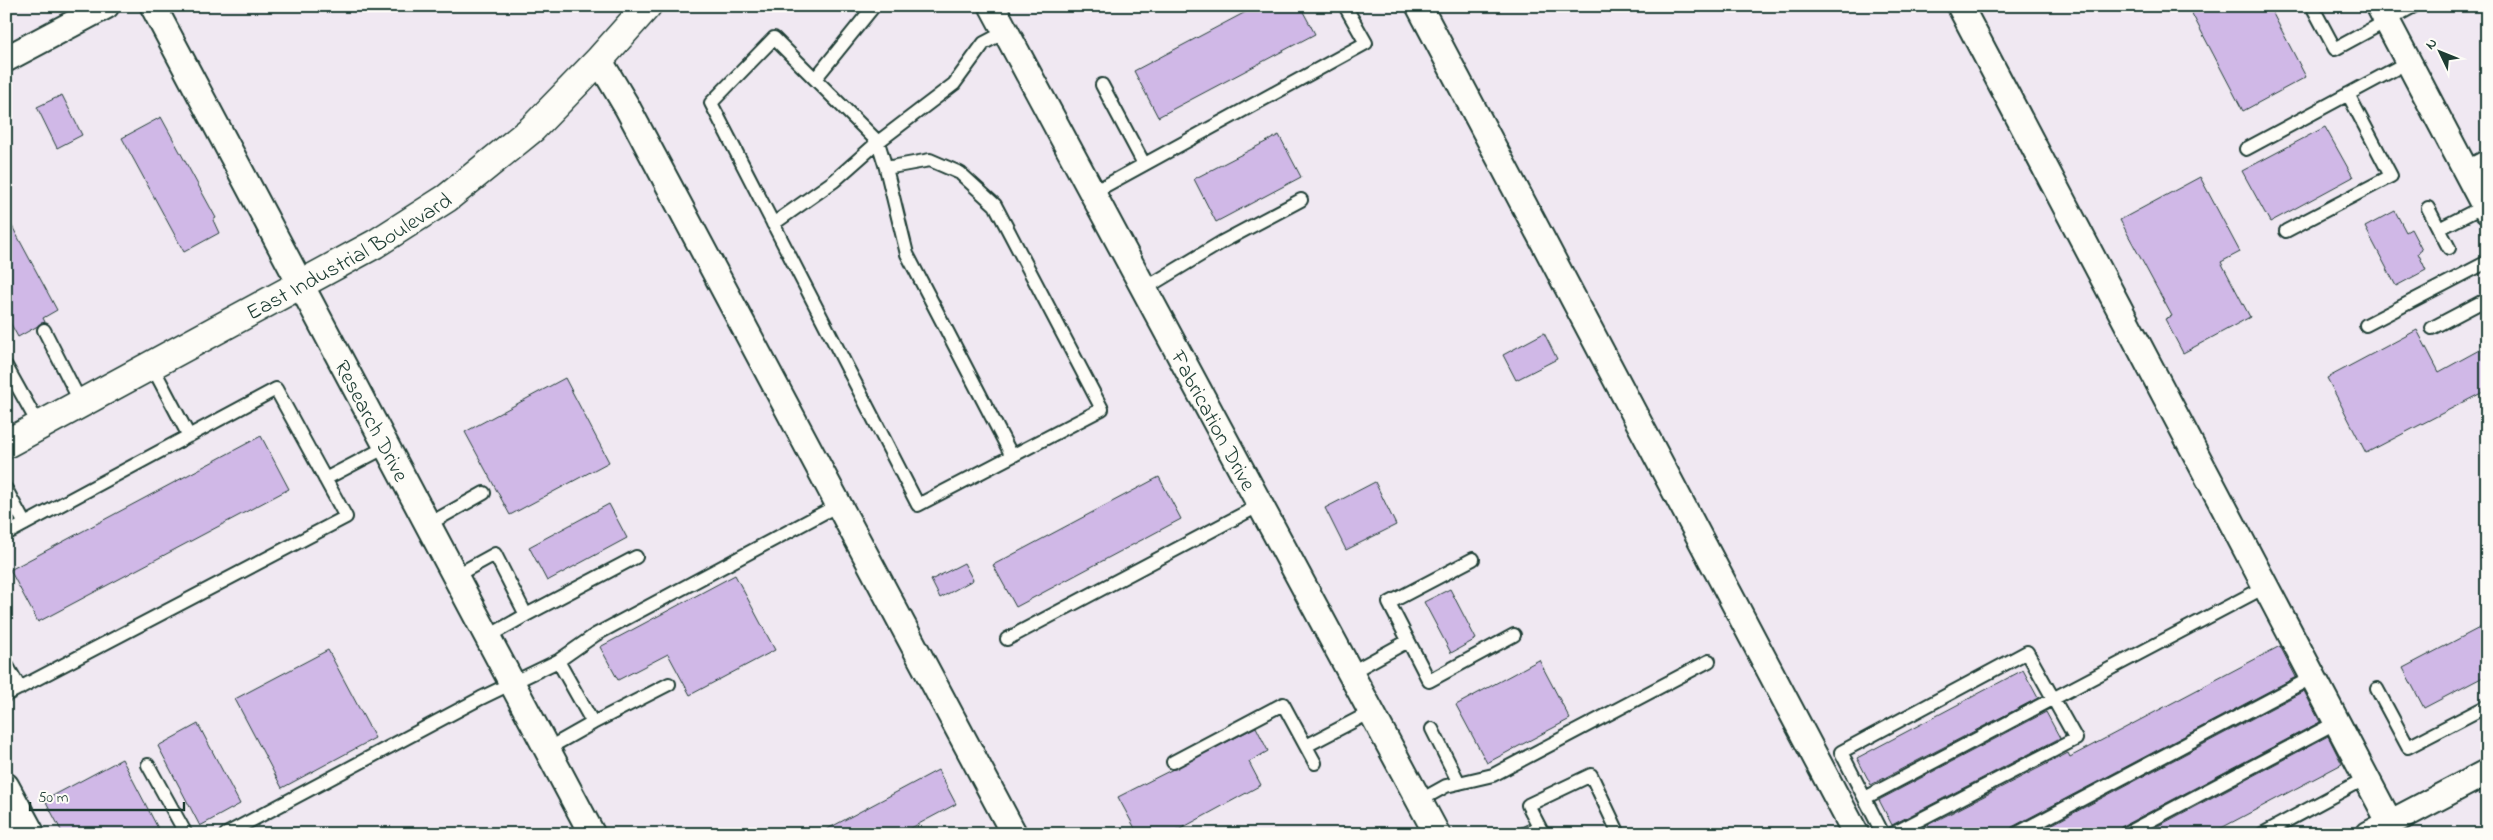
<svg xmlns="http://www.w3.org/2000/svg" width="2493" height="840" viewBox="0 0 2493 840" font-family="'Indie Flower',sans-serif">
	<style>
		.building { fill: #d0b8e7; stroke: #1f3d34 }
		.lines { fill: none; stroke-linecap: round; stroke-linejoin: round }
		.service-casing { stroke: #1f3d34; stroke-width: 16 }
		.minor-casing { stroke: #1f3d34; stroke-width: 29 }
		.tertiary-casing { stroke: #1f3d34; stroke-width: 31 }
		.service { stroke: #fdfcf7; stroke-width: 12 }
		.minor { stroke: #fdfcf7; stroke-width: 25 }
		.tertiary { stroke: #fdfcf7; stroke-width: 28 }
		.labels { text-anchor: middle; stroke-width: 4; stroke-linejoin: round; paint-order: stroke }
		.street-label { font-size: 22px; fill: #1f3d34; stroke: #fdfcf7 }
	</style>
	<rect width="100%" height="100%" fill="#f0e8f2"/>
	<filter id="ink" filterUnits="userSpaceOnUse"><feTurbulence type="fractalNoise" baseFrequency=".02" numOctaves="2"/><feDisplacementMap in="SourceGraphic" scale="10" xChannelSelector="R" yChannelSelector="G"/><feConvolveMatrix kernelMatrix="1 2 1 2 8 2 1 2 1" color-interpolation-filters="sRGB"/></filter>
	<g filter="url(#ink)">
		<path class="building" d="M1257,6h43l15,28 -157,83 -24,-46z
			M2188,6h81l37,71 -63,34z
			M62,95l20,40 -25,13 -20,-41z
			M161,117l55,101 -3,2 6,13 -35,19 -62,-114z
			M2325,127l28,50 -83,45 -28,-51z
			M1279,135l22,42 -85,45 -22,-43z
			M2200,177l40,75 -19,10 29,55 -67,36 -18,-34 7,-3 -52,-96z
			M2395,211l11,21 5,-3 11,21 -4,3 8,17 -30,16 -31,-59z
			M6,215l51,95 -14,8 2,4 -27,15 -12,-22z
			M2417,330l22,42 42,-23 6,12v29l-121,63 -39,-75z
			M1544,333l13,26 -41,21 -13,-25z
			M565,378l44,84 -99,53 -45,-83z
			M261,436l28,53 -251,133 -28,-52z
			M1159,477l22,42 -165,88 -23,-42z
			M1375,482l21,43 -50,25 -21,-42z
			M609,504l18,34 -80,43 -18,-34z
			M964,563l9,17 -33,18 -9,-18z
			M735,575l40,75 -85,45 -22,-41 -50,26 -18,-33z
			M1450,589l26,50 -25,14 -27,-51z
			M2487,624v51l-63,33 -21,-40z
			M2280,646l16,31 -284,150 -4,7h-98l158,-81 2,4z
			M328,650l47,88 -93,50 -47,-89z
			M1539,660l31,59 -83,44 -31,-58z
			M2023,670l15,28 -167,87 -14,-27z
			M2304,691l16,31 -199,105 -4,7h-83z
			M2046,712l14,26 -168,87 -13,-25z
			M198,724l42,80 -40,22 -42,-80z
			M1256,727l12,24 -19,11 12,23 -90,49h-33l-20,-37z
			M2328,736l14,28 -132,70h-67z
			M122,759l39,75h-98l-18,-34z
			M938,770l18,34 -56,30h-82z"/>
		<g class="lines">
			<defs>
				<path id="service" d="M2312,6l23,43 79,-43
					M1005,32l-21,11 -30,41 -76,58 -104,-104 -63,65 207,402 184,-96 -107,-204 -35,-32 -30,-13 -44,8 21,86 105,202
					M815,79l59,-73
					M1102,85l42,79
					M2246,149l162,-87
					M2464,168l23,-12
					M1092,193l274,-150 -21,-37
					M2428,208l21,40
					M773,224l61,-43 44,-39 8,26
					M2439,229l45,-23
					M2286,231l105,-55 -43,-82
					M1144,289l78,-47 79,-42
					M2366,325l121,-63
					M2432,328l55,-29
					M44,330l38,75
					M6,366l34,61
					M152,366l37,70
					M325,479l61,-32
					M6,489l19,35
					M427,525l57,-32
					M1473,559l-84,44 40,78 85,-46
					M455,576l40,-22 31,61 -39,22
					M526,615l110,-58
					M1007,639l253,-134
					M558,661l37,-26 245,-131
					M6,664l14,24
					M1350,673l58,-32
					M2377,689l31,58 79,-41
					M6,695l340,-178 -70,-128 -268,144
					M593,723l76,-39
					M1432,729l27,54
					M1306,746l65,-34
					M1173,762l110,-58 32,59
					M148,765l38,69
					M1865,798l400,-211
					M1419,801l27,-15 47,-11 216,-114
					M226,834l255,-136 77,-37 35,62 -46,26
					M1524,834l15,-7
					M1543,834l-15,-29 63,-30 28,59
					M1883,834l-42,-82 186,-100 49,87 -184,95
					M2016,834l297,-157
					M2125,834l212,-112
					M2262,834l104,-56"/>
				<g id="minor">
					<path id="s1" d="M153,6l439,828"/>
					<path id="s2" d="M992,6l445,828"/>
					<path d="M1419,6l437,828"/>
					<path d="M1960,6l430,817"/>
					<path d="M2379,6l108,205"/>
					<path d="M6,59l100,-53"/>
					<path d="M599,60l28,47 387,727"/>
					<path d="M6,786l26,48"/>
					<path d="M2369,834l118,-62"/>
				</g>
				<g id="tertiary">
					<path id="s3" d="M6,444l369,-200 72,-46 85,-69 67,-69 48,-54"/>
				</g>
			</defs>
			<use href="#service" class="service-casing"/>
			<use href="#minor" class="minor-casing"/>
			<use href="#tertiary" class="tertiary-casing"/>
			<use href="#service" class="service"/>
			<use href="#minor" class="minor"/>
			<use href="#tertiary" class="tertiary"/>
		</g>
	</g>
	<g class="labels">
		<g class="street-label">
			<text dy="8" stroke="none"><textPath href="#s3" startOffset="391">East Industrial Boulevard</textPath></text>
			<text dy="8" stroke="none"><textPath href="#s1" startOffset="469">Research Drive</textPath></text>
			<text dy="8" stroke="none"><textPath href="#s2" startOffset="470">Fabrication Drive</textPath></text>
		</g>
	</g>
	<rect width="2493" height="840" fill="none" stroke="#fdfcf7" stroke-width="25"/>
	<rect x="12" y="12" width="2468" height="815" fill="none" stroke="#1f3d34" stroke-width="2" filter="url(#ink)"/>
	<g transform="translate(2440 52) rotate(313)" stroke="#fdfcf7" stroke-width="4" paint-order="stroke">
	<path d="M0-4L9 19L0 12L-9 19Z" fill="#1f3d34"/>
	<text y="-8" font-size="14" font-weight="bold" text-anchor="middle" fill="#1f3d34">N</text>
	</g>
	<path d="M30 802v8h154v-8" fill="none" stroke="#1f3d34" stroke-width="2.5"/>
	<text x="38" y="802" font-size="15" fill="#1f3d34" stroke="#fdfcf7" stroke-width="4" paint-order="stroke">50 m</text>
</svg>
